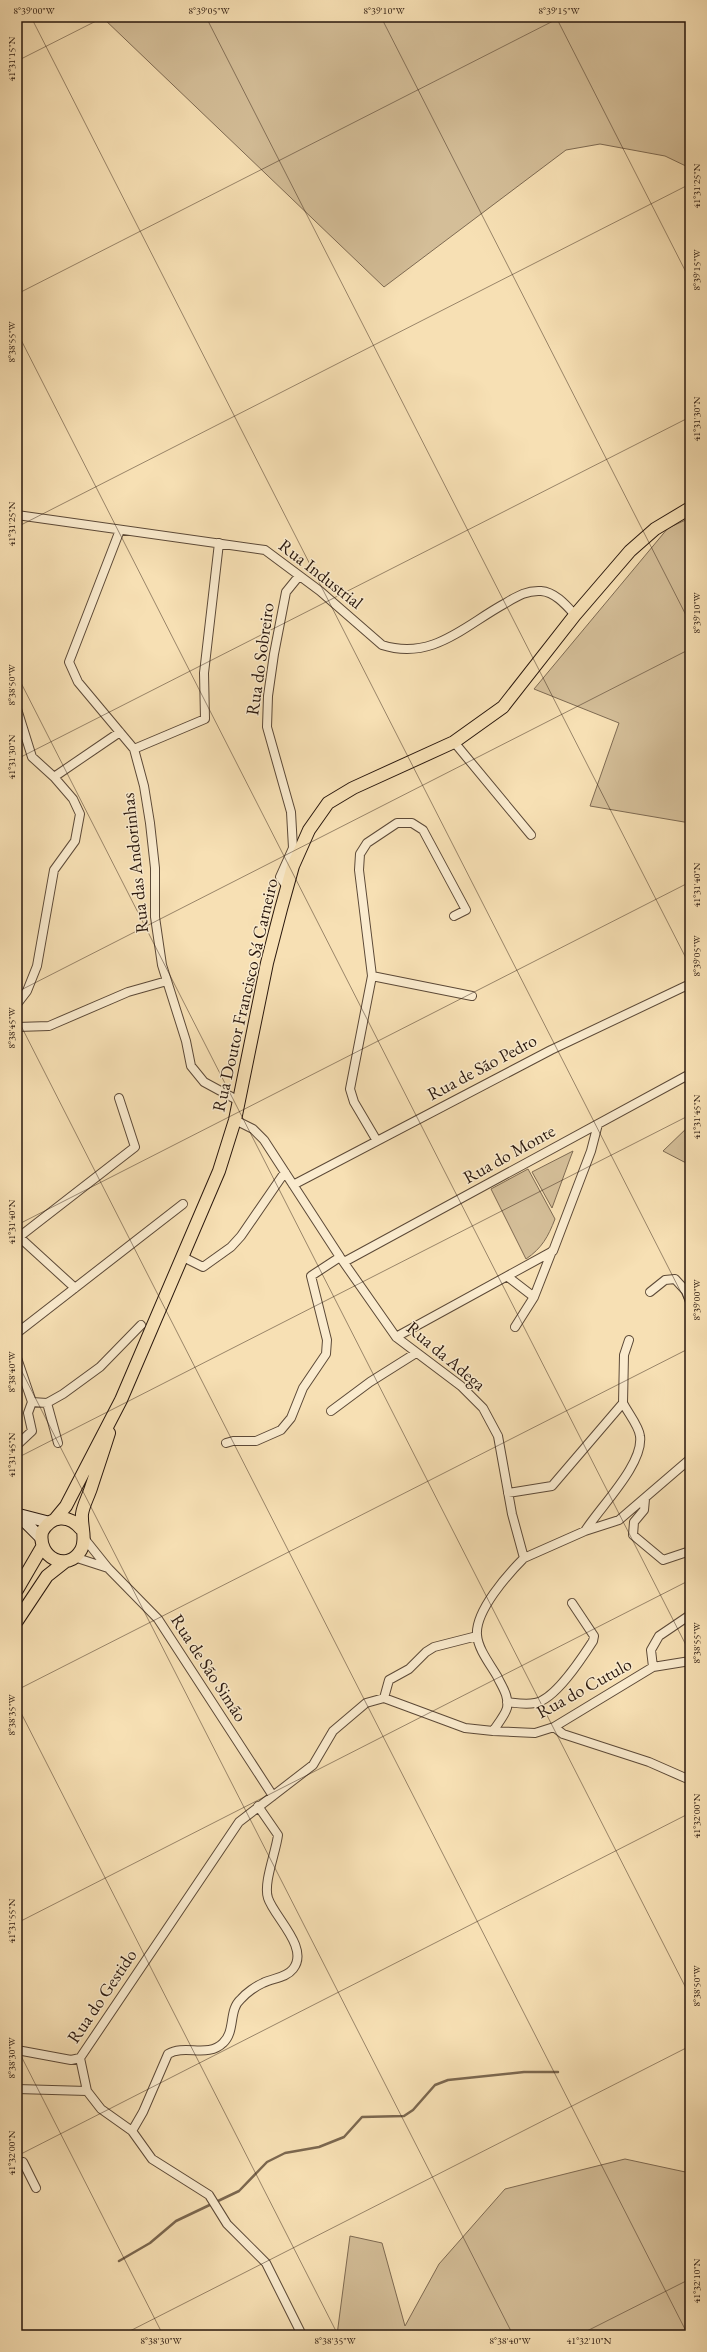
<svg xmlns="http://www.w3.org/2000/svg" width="707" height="2352" viewBox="0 0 707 2352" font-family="'EB Garamond',serif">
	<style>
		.green { fill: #d4be98; stroke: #7e6a52 }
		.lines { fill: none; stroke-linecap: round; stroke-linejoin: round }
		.stream { stroke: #7b674f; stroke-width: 2.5 }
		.minor-casing { stroke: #5c4937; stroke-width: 10 }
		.secondary-casing { stroke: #29170d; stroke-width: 13 }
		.primary-casing { stroke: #29170d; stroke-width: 14 }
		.minor { stroke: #faebce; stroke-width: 8 }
		.secondary { stroke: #faebce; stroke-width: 11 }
		.primary { stroke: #f7e0b4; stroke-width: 12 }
		.ticks { fill: none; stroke: #29170d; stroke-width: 1; stroke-opacity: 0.45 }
		.labels { text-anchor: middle; stroke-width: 3; stroke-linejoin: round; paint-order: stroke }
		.street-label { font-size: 18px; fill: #29170d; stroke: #faebce }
		.neatline { fill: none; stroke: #29170d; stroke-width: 1.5 }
		.ticks-label { font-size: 10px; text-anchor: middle; fill: #29170d }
	</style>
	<rect width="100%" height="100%" fill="#f7e0b4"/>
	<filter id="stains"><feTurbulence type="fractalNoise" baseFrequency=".005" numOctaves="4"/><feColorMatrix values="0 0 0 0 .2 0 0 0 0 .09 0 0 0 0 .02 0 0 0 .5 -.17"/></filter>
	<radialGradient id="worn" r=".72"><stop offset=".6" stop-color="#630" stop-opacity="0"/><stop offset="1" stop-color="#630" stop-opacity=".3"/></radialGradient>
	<path class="green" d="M102,17h588v151l-25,-12 -65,-12 -34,6 -182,137z
		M690,518v305l-100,-17 29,-83 -85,-34 134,-161z
		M690,1125v40l-27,-14z
		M573,1151l-2,5 -19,52 -20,-36z
		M528,1169l27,50c-7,18 -13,29 -29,40l-35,-70z
		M625,2159l65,14v162h-353l13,-99 32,7 23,83 34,-62 66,-75z"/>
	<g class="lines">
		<path class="stream" d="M119,2261l31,-18 26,-22 63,-30 28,-29 18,-9 34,-6 25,-10 18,-20 42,-1 9,-6 22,-25 13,-5 76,-8h34"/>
		<defs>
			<path id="minor" d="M17,515l248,35 55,41 62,54c50,16 82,-19 122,-41 12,-7 22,-14 37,-13 14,1 25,14 34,24
				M120,530l-51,132 9,20 56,67 10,37 6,37 5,45v49l7,48 24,76 5,25 13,16 35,19
				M17,709l15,48 22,20 19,22 7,15 -5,27 -21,29 -17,96 -10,25 -10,13
				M454,742l77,93
				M134,749l71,-30 -1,-46 15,-130
				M54,777l66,-45
				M287,887l-7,-10 13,-29 -2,-36 -24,-85 1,-31 6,-42 12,-62 13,-16
				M372,976l100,20
				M17,1027l32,-1 79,-34 39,-11
				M235,1120l18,9 11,11 76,117 56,80 65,49 22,22 15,28 14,78 12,44c-16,16 -49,53 -47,77 1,14 13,29 20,41 5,11 12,19 10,32 -2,7 -10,17 -14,23
				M377,1141l-23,-39 -4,-13 22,-113 -13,-106 1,-16 7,-11 30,-20h15l11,7 43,80 -12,6
				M293,1185l258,-135 139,-66
				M17,1235l58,53
				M19,1237l116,-90 -16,-49
				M183,1257l20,10 28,-20 10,-11 44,-64
				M344,1262l346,-188
				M508,1277l26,20 18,-46
				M650,1292l15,-12 10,-1 11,12 4,11
				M515,1327l19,-30
				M17,1333l166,-129
				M396,1337l157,-86 38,-100 7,-27
				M17,1358l15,44 -4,11 4,18 -15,14
				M32,1402l15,1 16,-9 37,-27 41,-42
				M47,1403l11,40
				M331,1411l39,-29 46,-29
				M226,1443l7,-2h23l25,-11 10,-12 12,-30 23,-34 1,-14 -16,-64 29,-19
				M508,1493l44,-7 71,-83 1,-48 5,-15
				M645,1499l-1,11 -10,12 -1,13 30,25 27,-9
				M585,1531c15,-24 59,-67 55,-95 -1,-10 -12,-23 -17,-33
				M84,1538l24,30 50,51 115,177
				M74,1557l34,11
				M524,1558l61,-27 34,-11 71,-61
				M653,1667l-2,-17 8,-14 31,-21
				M384,1698l5,-18 20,-11 17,-17 8,-5 43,-11
				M507,1702c9,1 18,3 28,1 20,-3 47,-45 58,-62l1,-5 -22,-33
				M554,1727l9,7 86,28 41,18
				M17,2050l54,10 9,-2
				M17,2089l70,2
				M132,2131l11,-19 25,-58c17,-10 40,4 55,-11 13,-12 5,-33 18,-44 5,-6 15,-13 22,-16 10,-5 23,-5 30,-14 17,-21 -19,-52 -25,-71 -5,-15 8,-46 10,-63l-20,-29
				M17,2164l6,-2 13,26
				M302,2335l-36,-72 -39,-39 -18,-29 -57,-36 -20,-28 -31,-22 -14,-18 -7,-33 159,-236 74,-57 20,-34 33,-28 18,-5 81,30 28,3 42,2 19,-6 99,-60 37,-6"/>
			<path id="secondary" d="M17,1514l31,8
				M19,1516l22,22"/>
			<path id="primary" d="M56,1518l10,-12 55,-106 98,-229 16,-51 32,-157 14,-54 12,-43 16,-36 19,-27 25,-15 101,-46 49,-35 72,-92 55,-64 25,-22 35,-21
				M81,1529c-12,-15 -30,-14 -39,3 -5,26 26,41 39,18 6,-11 0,-24 1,-36 1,-8 6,-17 9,-26 6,-18 12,-36 18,-55
				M17,1590l25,-43
				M17,1621l30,-45 19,-15"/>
		</defs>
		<use href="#minor" class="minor-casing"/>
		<use href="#secondary" class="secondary-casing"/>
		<use href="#primary" class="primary-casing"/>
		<use href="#minor" class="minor"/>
		<use href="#secondary" class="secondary"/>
		<use href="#primary" class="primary"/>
	</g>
	<path class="ticks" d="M31,17l659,1293M206,17l484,949M381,17l309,606M556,17l134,263M17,61l87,-44M17,294l544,-277M17,332l673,1321M17,527l673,-343M17,675l673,1321M17,759l673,-342M17,992l673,-343M17,1018l671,1317M17,1225l673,-343M17,1362l496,973M17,1458l673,-343M17,1690l673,-342M17,1705l321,630M17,1923l673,-343M17,2048l146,287M17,2156l673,-343M122,2335l568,-289M579,2335l111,-56"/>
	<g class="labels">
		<g class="street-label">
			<text transform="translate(321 574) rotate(38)" y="6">Rua Industrial</text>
			<text transform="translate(260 659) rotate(-82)" y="6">Rua do Sobreiro</text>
			<text transform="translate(135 863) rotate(-96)" y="6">Rua das Andorinhas</text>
			<text transform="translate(245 995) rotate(-77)" y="6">Rua Doutor Francisco Sá Carneiro</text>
			<text transform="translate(482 1067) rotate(-28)" y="6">Rua de São Pedro</text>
			<text transform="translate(509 1154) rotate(-29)" y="6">Rua do Monte</text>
			<text transform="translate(446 1356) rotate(40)" y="6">Rua da Adega</text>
			<text transform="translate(209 1668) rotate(57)" y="6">Rua de São Simão</text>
			<text transform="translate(584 1688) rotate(-29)" y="6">Rua do Cutulo</text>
			<text transform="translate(102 1996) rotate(-56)" y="6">Rua do Gestido</text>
		</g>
	</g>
	<rect width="707" height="2352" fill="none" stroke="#f7e0b4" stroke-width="44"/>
	<rect x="22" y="22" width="663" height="2308" class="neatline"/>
	<g class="ticks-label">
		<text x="34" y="14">8°39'00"W</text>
		<text x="209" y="14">8°39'05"W</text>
		<text x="384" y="14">8°39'10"W</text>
		<text x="559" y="14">8°39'15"W</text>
		<text transform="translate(11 59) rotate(-90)" y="4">41°31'15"N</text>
		<text transform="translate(696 186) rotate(-90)" y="4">41°31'25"N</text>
		<text transform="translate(696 270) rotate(-90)" y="4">8°39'15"W</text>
		<text transform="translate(11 342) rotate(-90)" y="4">8°38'55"W</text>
		<text transform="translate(696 419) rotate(-90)" y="4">41°31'30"N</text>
		<text transform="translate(11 524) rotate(-90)" y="4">41°31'25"N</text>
		<text transform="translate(696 613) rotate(-90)" y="4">8°39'10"W</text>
		<text transform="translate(11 685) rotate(-90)" y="4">8°38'50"W</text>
		<text transform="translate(11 757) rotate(-90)" y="4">41°31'30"N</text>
		<text transform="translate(696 885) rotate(-90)" y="4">41°31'40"N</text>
		<text transform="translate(696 956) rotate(-90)" y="4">8°39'05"W</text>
		<text transform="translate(11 1028) rotate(-90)" y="4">8°38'45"W</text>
		<text transform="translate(696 1117) rotate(-90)" y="4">41°31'45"N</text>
		<text transform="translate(11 1222) rotate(-90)" y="4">41°31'40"N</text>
		<text transform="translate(696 1300) rotate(-90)" y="4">8°39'00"W</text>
		<text transform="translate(11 1372) rotate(-90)" y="4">8°38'40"W</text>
		<text transform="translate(11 1455) rotate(-90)" y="4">41°31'45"N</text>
		<text transform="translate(696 1643) rotate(-90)" y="4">8°38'55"W</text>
		<text transform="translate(11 1715) rotate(-90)" y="4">8°38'35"W</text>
		<text transform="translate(696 1816) rotate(-90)" y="4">41°32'00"N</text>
		<text transform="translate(11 1921) rotate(-90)" y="4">41°31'55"N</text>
		<text transform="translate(696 1986) rotate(-90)" y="4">8°38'50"W</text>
		<text transform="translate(11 2058) rotate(-90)" y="4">8°38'30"W</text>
		<text transform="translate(11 2153) rotate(-90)" y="4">41°32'00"N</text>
		<text transform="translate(696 2281) rotate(-90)" y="4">41°32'10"N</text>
		<text x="161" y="2344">8°38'30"W</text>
		<text x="335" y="2344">8°38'35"W</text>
		<text x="510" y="2344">8°38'40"W</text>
		<text x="589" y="2344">41°32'10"N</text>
	</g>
	<rect width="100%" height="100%" filter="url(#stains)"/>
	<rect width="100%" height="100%" fill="url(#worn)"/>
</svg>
